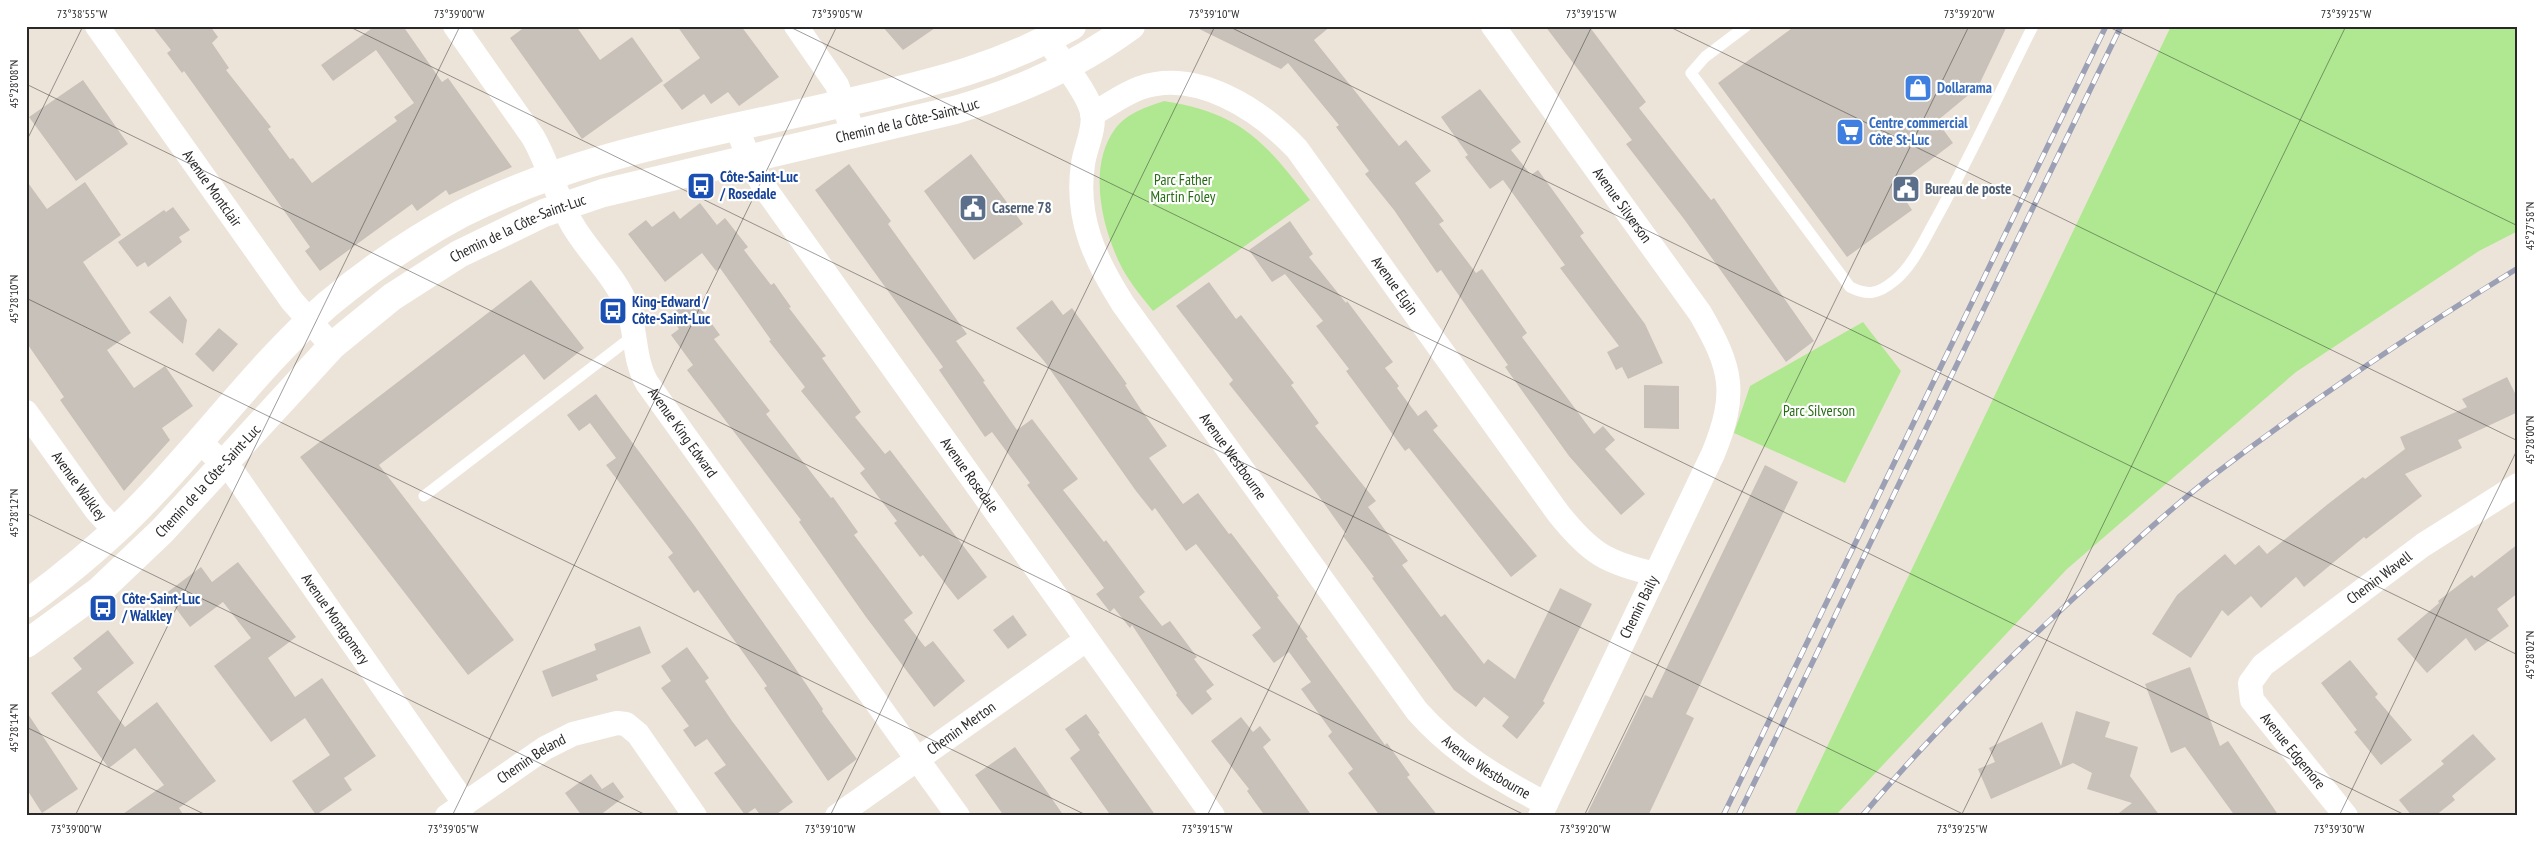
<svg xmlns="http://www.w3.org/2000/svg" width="2544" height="842" viewBox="0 0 2544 842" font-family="'PT Sans Narrow',sans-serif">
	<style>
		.green { fill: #b0e891 }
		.building { fill: #c8c1b9 }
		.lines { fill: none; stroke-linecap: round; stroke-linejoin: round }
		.lane { stroke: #fff; stroke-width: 11 }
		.street { stroke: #fff; stroke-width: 24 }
		.secondary { stroke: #fff; stroke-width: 28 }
		.rail-casing { stroke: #9ca0b5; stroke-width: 5.5 }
		.rail { stroke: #fff; stroke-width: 4; stroke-dasharray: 11; stroke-linecap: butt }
		.ticks { fill: none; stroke: #292929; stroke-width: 1; stroke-opacity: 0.45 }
		.labels { text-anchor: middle; stroke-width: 4.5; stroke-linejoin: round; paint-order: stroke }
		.shop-label { font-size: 15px; font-weight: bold; fill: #366cbe; stroke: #fff; text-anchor: start }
		.street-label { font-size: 15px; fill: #292929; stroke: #fff }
		.transit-label { font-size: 15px; font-weight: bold; fill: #164399; stroke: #fff; text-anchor: start }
		.park-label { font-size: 15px; fill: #276c14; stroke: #fff }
		.service-label { font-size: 15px; font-weight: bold; fill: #4e5e75; stroke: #fff; text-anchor: start }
		.neatline { fill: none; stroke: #292929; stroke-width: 2 }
		.ticks-label { font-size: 12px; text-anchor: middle; fill: #292929 }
	</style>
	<rect width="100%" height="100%" fill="#ede4d9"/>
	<path class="green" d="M2171,26h347v205l-39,20 -183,121 -229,197 -232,247h-41z
		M1164,101c77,12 100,40 146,99l-157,111c-11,-14 -23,-28 -31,-43 -20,-39 -35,-101 -7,-139 12,-16 31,-22 49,-28z
		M1863,322l38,49 -56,112 -111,-50 16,-47z"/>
	<path class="building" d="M152,26h58l8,11 -6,6 17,25 -3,2 45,57 -3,2 22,30 3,-1 19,25 85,-62 -3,-4 20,-14 -38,-53 -43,31 -12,-16 54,-39h28l39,56 6,-4 64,89 -63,28 -3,-5 -29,21 -5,-7 -92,67 -15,-20 5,-4 -126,-176 -2,2 -15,-20 4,-3z
		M526,26h50l24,34 32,-23 31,44 -81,58 -72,-101z
		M677,26h64l38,51 -40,29 -11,-14 -17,12 -7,-10 -22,16 -19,-25 37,-27z
		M882,26h56l-35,24z
		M1193,26h138l-17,14 85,106 7,-6 25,31 -16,12 29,38 -5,3 37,49 6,-4 45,64 -5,4 72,97 9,-8 12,14 -10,9 40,45 -24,21 -52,-59 -64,-89 3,-2 -67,-95 -4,3 -43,-63 -29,-36 4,-3 -33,-44 3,-2 -51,-62 -7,6z
		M1545,26h44l57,76 -7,6 72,92 3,-2 100,143 -28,21 -102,-143 -58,-75 6,-4z
		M1795,26h212l-29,61 -41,34 16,22 -57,43 16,24 -65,47 -129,-174z
		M83,80l45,64 -52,37 -47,-64z
		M1480,89l41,53 -10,8 20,25 7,-5 46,63 -4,3 65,88 18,39 -35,16 -6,-12 -6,3 -9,-18 12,-6 -59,-78 5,-3 -62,-85 -13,9 -25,-32 3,-2 -27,-38z
		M971,154l52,70 -49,36 -50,-69z
		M849,164l42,57 -3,3 79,110 -11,7 29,40 -2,1 34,48 15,-11 46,60 -15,11 41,52 2,-2 39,52 -6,5 23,29 8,-5 27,36 -3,2 20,26 -8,6 6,8 -20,16 -16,-20 1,-2 -45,-68 -2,3 -16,-20 -4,4 -14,-18 8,-6 -77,-103 3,-2 -38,-51 -7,5 -46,-67 4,-3 -128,-177z
		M26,180l21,29 38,-27 36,53 -38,27 48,71 -24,17 27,38 31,-22 28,40 -31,22 8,12 -46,51 -64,-91 4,-3 -38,-55z
		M700,203l17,22 8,-7 23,29 -4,3 27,35 3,-2 17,24 -2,1 37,48 -4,2 39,54 -6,5 30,37 5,-4 97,127 -29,23 -35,-45 -3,2 -26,-34 3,-2 -37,-48 5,-4 -64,-78 4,-4 -36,-46 2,-1 -51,-72 -4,3 -14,-18 -37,29 -37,-48 18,-14 6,7 22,-16 6,8z
		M173,207l17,23 -11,7 3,5 -34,25 -3,-5 -8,5 -19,-25 46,-32 2,2z
		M1290,221l23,33 -4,3 37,46 1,-2 46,61 -8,6 14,18 -2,2 21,28 8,-6 12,16 -5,4 104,126 -26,21 -102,-129 -4,3 -59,-80 3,-2 -33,-43 7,-5 -38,-47 -13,8 -23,-32z
		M531,280l53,68 -40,32 -20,-26 -145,111 135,175 -46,35 -168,-218z
		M1209,282l27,37 5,-4 53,68 -3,2 28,38 -4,3 61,75 -8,6 40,54 -6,4 39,52 4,-3 39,50 4,-5 27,20 45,-91 32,16 -49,97 2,2 -28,36 -15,-13 7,-9 -25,-20 -8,10 -22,-17 -82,-112 2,-1 -31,-41 3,-2 -28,-39 -89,-111 4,-4 -57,-74z
		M170,296l17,24 -4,24 -34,-32z
		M693,298l27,37 -6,4 56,72 -4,3 65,84 2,-1 25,35 -4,3 59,78 -9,7 21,27 8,-6 32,40 -31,26 -68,-90 -67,-95 2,-2 -114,-150 6,-5 -22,-30 8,-6 -10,-13z
		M1052,300l11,15 9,-7 55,76 -2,1 15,23 27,38 -18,12 34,46 15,-11 31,41 2,-1 48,63 -2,1 31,40 -2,1 79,107 2,-2 23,32 -3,2 31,39h-58l-32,-43 5,-4 -25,-33 4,-4 -31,-43 10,-7 -22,-30 -15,11 -22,-28 9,-7 -65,-84 -10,7 -31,-43 -3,3 -16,-20 -92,-130 -28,-33z
		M219,328l19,16 -25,28 -18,-18z
		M2507,377l11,22v13l-60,28 4,8 -57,26 17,22 -56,43 -2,-2 -60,50 -8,-10 -35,31 -10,-12 -23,20 -6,-6 -31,48 -39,-24 25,-39 48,-41 10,11 24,-20 8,9 61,-50 35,-27 2,2 40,-30 -5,-12 67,-30 -5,-8z
		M1644,385l35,1v43l-35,-1z
		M596,394l98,131 95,134 34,50 -1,2 35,48 -29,22 -64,-93 3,-2 -69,-96 -4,3 -26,-36 5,-4 -67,-88 10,-7 -26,-35 -11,8 -12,-16z
		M1765,465l33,17 -112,232 8,4 -46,98h-62l59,-121 7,3z
		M2518,544v49l-21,16 12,17 -34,25 -9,-13 -39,35 -30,-34 42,-36 -1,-2 34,-26 2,3z
		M238,562l58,75 -28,21 27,39 27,-19 54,78 -32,22 8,12 -36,25 -24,-34 38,-26 -25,-37 -34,24 -57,-76 37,-28 -28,-36 -33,25 -25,-33 36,-27 11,15z
		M1013,615l14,20 -19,14 -15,-19z
		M640,626l11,27 -55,22 2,5 -46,17 -10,-26 54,-21 -2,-6z
		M108,630l26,33 -37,29 28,35 32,-25 59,79 -37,27 5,8h-64l44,-31 -29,-37 -26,20 -58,-75 31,-24 -9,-11z
		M687,647l22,31 -4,3 27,40 61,81 -19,14h-13l-6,-8 -10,7 -31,-42 12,-8 -19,-26 -12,8 -12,-17 6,-4 -28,-38 10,-7 -10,-15z
		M2350,660l28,34 -3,3 37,43 -31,25 -27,-33 3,-2 -36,-47z
		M2190,667l30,79 8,-5 51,75h-44l-50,-69 -14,6 -26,-69z
		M26,711l52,78 -36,24 -16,-25z
		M2076,711l34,11 -5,15 33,10 -8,29 30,40h-45l17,-13 -45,-14 5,-16 -19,-10 -82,36 -13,-30 17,-7 -6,-14 53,-26 19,44z
		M1086,714l14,19 -2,1 58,82h-45l-41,-58 10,-8 -15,-21z
		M1241,717l12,15 7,-6 11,14 -8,7 49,69h-47l-18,-25 2,-2 -38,-48z
		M2473,734l23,25 -44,37 3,4 -20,16h-23l-13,-16 45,-36 -3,-3z
		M1015,747l28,39 21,30h-60l-29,-41z
		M591,774l11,15 11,-7 11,15 -25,19h-17l-17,-23z"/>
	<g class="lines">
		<path class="lane" d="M1746,26l-41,31 -14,16 159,214c18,9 28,7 44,-6 19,-15 31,-43 43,-64 34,-62 64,-127 96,-191
			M424,496l209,-160"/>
		<g class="street">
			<path id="s1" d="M97,26l195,275 40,45"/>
			<path id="s2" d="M455,26l78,111c16,28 23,59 39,87 16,28 43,52 55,82 10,25 6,53 20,77l311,433"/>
			<path d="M796,26l41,59 16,48"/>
			<path id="s3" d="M1493,26l207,287c32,55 38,80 13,141l-173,362"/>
			<path id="s4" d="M1048,40c12,20 39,51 44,72 4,16 -7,36 -9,52 -8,54 12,96 40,140l294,407c37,42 80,67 129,93"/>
			<path id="s5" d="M1092,114c16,-8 31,-20 48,-26 57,-20 120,22 157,61l261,364c32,40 48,50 98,61"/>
			<path id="s6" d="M737,128l12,31 15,28 449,629"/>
			<path id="s7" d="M26,412l70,98 19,21"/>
			<path id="s8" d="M199,441l36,34 230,329"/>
			<path id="s9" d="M447,816l98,-68 28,-14 44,-11 9,1 12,10 57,82"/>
			<path id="s10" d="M837,816l249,-176"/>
			<path id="s11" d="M2346,816l-94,-116 -2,-17 13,-18 160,-120 95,-60"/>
		</g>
		<g class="secondary">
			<path d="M26,604c45,-33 88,-69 126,-110 59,-62 111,-133 176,-190 41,-34 86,-65 133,-90 123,-63 263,-82 396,-114 79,-18 144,-34 215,-74"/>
			<path id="s12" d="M26,644l74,-54 62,-59 170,-185 60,-49 67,-43 85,-41 59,-20 352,-83c63,-18 123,-45 176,-84"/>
		</g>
		<defs>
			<path id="rail" d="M1723,816l383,-790
				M1738,816l383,-790
				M1862,816c70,-83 147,-159 226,-231 41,-38 83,-77 127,-111 97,-74 199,-142 303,-206"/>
		</defs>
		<use href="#rail" class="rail-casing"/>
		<use href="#rail" class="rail"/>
	</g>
	<path class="ticks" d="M348,26l1619,790M788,26l1619,790M1228,26l1290,629M1668,26l850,415M2107,26l411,200M26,84l1501,732M26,142l57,-116M26,298l1062,518M26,513l622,303M26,727l182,89M75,816l385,-790M452,816l385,-790M830,816l385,-790M1207,816l385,-790M1584,816l385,-790M1961,816l385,-790M2339,816l179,-368"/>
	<defs>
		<symbol id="shop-square" viewBox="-11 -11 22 22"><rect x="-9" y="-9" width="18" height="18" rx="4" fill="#3f7fe0" stroke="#fff"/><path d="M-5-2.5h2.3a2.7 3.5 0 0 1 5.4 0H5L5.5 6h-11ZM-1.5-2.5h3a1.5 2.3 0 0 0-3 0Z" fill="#fff"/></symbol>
		<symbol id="supermarket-square" viewBox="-11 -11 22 22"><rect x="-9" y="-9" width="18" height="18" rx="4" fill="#3f7fe0" stroke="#fff"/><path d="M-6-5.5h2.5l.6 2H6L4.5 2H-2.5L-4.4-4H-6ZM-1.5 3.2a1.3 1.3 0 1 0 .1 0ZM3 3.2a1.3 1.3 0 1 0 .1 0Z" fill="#fff"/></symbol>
		<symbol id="bus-square" viewBox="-11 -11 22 22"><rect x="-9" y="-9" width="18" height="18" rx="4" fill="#1a4fb4" stroke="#fff"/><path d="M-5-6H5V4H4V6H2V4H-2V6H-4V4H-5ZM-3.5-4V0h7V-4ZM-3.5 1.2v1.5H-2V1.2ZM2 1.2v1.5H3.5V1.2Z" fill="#fff"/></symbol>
		<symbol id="civic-square" viewBox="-11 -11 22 22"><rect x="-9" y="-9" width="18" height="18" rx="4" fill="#5c6f8a" stroke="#fff"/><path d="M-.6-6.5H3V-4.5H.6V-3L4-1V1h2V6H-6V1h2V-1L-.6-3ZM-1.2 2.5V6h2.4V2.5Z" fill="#fff"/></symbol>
	</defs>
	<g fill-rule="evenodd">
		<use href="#shop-square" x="1902" y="72" width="32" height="32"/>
		<use href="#supermarket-square" x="1834" y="116" width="32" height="32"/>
		<use href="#bus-square" x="685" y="170" width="32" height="32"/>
		<use href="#civic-square" x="1890" y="173" width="32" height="32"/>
		<use href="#civic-square" x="957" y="192" width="32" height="32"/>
		<use href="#bus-square" x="597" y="295" width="32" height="32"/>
		<use href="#bus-square" x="87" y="592" width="32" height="32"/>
	</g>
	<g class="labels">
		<g class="shop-label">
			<text x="1937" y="93">Dollarama</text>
			<text x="1869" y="128">Centre commercial<tspan x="1869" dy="17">Côte St-Luc</tspan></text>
		</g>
		<g class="street-label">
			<text dy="5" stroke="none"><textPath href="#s12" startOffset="1055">Chemin de la Côte-Saint-Luc</textPath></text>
			<text dy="5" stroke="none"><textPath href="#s1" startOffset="199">Avenue Montclair</textPath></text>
			<text dy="5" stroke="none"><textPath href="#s3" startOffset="221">Avenue Silverson</textPath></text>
			<text dy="5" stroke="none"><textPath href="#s12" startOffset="650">Chemin de la Côte-Saint-Luc</textPath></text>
			<text dy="5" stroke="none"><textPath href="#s5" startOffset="400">Avenue Elgin</textPath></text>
			<text dy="5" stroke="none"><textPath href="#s2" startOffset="471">Avenue King Edward</textPath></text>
			<text dy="5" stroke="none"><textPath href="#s4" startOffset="475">Avenue Westbourne</textPath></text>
			<text dy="5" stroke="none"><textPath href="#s6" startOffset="419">Avenue Rosedale</textPath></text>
			<text dy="5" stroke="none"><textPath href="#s12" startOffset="245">Chemin de la Côte-Saint-Luc</textPath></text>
			<text dy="5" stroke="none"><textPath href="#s7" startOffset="91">Avenue Walkley</textPath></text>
			<text dy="5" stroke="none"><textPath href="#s11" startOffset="334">Chemin Wavell</textPath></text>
			<text transform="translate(1639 607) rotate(-64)" y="5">Chemin Baily</text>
			<text dy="5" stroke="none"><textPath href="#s8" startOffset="225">Avenue Montgomery</textPath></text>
			<text dy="5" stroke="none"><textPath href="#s10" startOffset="152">Chemin Merton</textPath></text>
			<text transform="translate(2293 751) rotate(51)" y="5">Avenue Edgemore</text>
			<text dy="5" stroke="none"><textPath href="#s9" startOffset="102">Chemin Beland</textPath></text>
			<text dy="5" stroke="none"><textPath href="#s4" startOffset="879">Avenue Westbourne</textPath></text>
		</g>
		<g class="transit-label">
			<text x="720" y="182">Côte-Saint-Luc<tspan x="720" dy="17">/ Rosedale</tspan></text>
			<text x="632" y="307">King-Edward /<tspan x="632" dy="17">Côte-Saint-Luc</tspan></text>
			<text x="122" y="604">Côte-Saint-Luc<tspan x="122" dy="17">/ Walkley</tspan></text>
		</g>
		<g class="park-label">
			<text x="1183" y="185">Parc Father<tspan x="1183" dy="17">Martin Foley</tspan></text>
			<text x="1819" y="416">Parc Silverson</text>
		</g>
		<g class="service-label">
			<text x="1925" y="194">Bureau de poste</text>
			<text x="992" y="213">Caserne 78</text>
		</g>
	</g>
	<rect width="2544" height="842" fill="none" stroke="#ffffff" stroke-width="55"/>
	<rect x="28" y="28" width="2488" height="786" class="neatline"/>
	<g class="ticks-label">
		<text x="82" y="18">73°38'55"W</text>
		<text x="459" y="18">73°39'00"W</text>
		<text x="837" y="18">73°39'05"W</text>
		<text x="1214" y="18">73°39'10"W</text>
		<text x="1591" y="18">73°39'15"W</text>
		<text x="1969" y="18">73°39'20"W</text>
		<text x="2346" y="18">73°39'25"W</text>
		<text transform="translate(14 84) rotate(-90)" y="4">45°28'08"N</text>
		<text transform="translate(2530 226) rotate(-90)" y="4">45°27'58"N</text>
		<text transform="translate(14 299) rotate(-90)" y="4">45°28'10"N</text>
		<text transform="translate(2530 440) rotate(-90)" y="4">45°28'00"N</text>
		<text transform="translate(14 513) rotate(-90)" y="4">45°28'12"N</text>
		<text transform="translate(2530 655) rotate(-90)" y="4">45°28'02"N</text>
		<text transform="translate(14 728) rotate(-90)" y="4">45°28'14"N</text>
		<text x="76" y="833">73°39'00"W</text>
		<text x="453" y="833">73°39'05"W</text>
		<text x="830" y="833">73°39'10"W</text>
		<text x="1207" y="833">73°39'15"W</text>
		<text x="1585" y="833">73°39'20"W</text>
		<text x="1962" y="833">73°39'25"W</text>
		<text x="2339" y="833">73°39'30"W</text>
	</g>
</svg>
